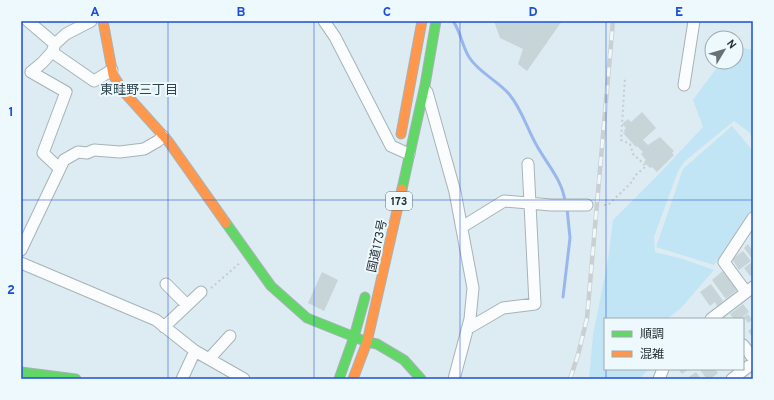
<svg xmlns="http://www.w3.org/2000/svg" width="774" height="400" viewBox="0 0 774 400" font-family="Overpass,'Noto Sans JP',sans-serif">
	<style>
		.green { fill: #c2e5f5 }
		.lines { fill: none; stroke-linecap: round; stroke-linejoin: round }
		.stream { stroke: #9ab7ed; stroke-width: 3 }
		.building { fill: #c7d4d8 }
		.street-casing { stroke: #a7b3b8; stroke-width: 13 }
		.fast-casing { stroke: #a7b3b8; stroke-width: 11 }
		.slow-casing { stroke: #a7b3b8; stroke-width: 11 }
		.path { stroke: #c6cbce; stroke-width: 2; stroke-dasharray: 2 3; stroke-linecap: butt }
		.street { stroke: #fafcfd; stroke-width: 11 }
		.fast { stroke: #63d668; stroke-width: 9 }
		.slow { stroke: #ff974d; stroke-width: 9 }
		.rail-casing { stroke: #cacfd1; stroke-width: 4.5 }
		.rail { stroke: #eef9fe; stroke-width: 3; stroke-dasharray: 9; stroke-linecap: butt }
		.grid { fill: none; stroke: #1d4ed8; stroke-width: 1; stroke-opacity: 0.55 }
		.labels { text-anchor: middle; stroke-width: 4; stroke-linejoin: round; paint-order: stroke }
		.shield { fill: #eef9fe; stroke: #626c71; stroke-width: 1 }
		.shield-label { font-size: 11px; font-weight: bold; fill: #263034 }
		.street-label { font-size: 12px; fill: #263034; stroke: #eef9fe }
		.neighbourhood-label { font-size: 13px; fill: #2e454f; stroke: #eef9fe }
		.neatline { fill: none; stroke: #1d4ed8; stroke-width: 1.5 }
		.grid-label { font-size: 13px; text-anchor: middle; font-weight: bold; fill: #1d4ed8 }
	</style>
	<rect width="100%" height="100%" fill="#ddecf2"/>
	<path class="green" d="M736,46l17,4v89l-4,-7 -15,-11 -49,40 -7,10 -24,66 1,15 28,7 31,11 -33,38 -14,11h-62v50h44l-10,10h-50l4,-44 15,-75 5,-40 45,-45 45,-48 -10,-27 28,-38h15z
		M732,126l21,25v59l-39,55 -58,-18 27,-78z"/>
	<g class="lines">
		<path class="stream" d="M453,21c8,11 9,25 16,36 9,15 29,24 40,37 13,15 18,35 28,52 10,18 26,35 28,56
			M563,297l7,-59 -3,-30"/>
	</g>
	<path class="building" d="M494,21h68l-35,50 -9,-7 5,-15 -23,-11z
		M642,112l14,16 -13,12 5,5 12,-8 14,14 -2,2 2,2 -17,17 -5,-5 -2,1 -6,-6 2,-2 -5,-6 2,-2 -6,-6 -1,1 -13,-14 2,-1 -1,-2 2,-2 -4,-4 6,-5 3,3z
		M748,244l4,6h1v10l-9,-12z
		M743,251l8,10 -12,9 -7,-11z
		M752,262l1,12 -3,2 -6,-8z
		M724,270l14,19 -12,10 -14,-19z
		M322,272l16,8 -14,31 -16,-8z
		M711,284l12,17 -6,5 -2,-4 -5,4 -10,-14z
		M743,304l6,8 -9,7h-6l-4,-5z
		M748,314l4,6 -4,3 -4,-6z
		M753,327v11l-5,-7z
		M678,369h11l-7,5z
		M699,369h16l3,4 -8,6h-3z
		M696,372l5,7h-15z"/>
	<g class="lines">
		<defs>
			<path id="street" d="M28,21l27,23
				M324,21l11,16 56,109 18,8
				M52,52l42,29 18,-11
				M684,85l10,-64
				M427,92l28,100 18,96 -3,31 -16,60
				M59,168l-16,-15 23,-61 -35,-20 11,-9 10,-11 3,-8 11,-10 25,-13
				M462,227l42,-26 47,4h36
				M21,250l43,-90 14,-8 9,1 7,-3 26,2 24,-3 14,-8 5,-5
				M21,263l135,57 39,31 49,28
				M166,284l21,21
				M746,292l-22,-30 29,-44
				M711,319l42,-32
				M164,327l37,-35
				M467,329l36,-21 32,-4 -7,-140
				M743,345l10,13
				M209,359l21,-23
				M182,379l13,-28
				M659,379l4,-10
				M732,379l21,-16"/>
			<path id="fast" d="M402,189l23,-104 11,-64
				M226,223l45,63 36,32 60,24 10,2 27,16 17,19
				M21,372l55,7
				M339,379l15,-42 11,-40"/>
			<path id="slow" d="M103,21l10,54 11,17 44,49 58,82
				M401,134l21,-113
				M353,379l14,-37 35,-153"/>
		</defs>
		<use href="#street" class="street-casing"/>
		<use href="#fast" class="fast-casing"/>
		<use href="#slow" class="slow-casing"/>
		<path class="path" d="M604,205h4l22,-21 6,-9 10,-9 -13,-12 -3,-10 -9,-4 4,-62
			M211,288l30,-26"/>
		<use href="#street" class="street"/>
		<use href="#fast" class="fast"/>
		<use href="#slow" class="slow"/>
		<defs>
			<path id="rail" d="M570,379l8,-24 9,-37 26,-297"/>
		</defs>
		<use href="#rail" class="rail-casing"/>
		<use href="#rail" class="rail"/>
	</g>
	<path class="grid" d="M168,21v358M314,21v358M460,21v358M606,21v298M21,200h732M606,369v10"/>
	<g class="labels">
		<rect class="shield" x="386" y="192" width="26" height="18" rx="3"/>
		<g class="shield-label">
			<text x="399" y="205">173</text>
		</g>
		<g class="street-label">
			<text transform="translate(377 246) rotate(-78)" y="4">国道173号</text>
		</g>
		<g class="neighbourhood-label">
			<text x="139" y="94">東畦野三丁目</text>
		</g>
	</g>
	<rect width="774" height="400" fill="none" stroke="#eef9fe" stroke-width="44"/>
	<rect x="604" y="318" width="140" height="52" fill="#eef9fe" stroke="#9ea9ad"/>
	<rect x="612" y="331" width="20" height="6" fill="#63d668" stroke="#9ea9ad"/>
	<text x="640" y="338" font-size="12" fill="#263034">順調</text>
	<rect x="612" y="351" width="20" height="6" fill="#ff974d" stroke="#9ea9ad"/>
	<text x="640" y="358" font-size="12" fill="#263034">混雑</text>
	<g transform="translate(724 50) rotate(52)"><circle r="19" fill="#eef9fe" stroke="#9ea9ad"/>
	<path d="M0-3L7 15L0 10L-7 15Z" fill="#667276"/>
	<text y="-6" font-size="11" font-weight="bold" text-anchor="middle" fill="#263034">N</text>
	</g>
	<rect x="22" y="22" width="730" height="356" class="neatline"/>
	<g class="grid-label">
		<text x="95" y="16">A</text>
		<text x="241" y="16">B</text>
		<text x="387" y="16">C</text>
		<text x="533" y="16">D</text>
		<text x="679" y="16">E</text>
		<text x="11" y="116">1</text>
		<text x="11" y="294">2</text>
	</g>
</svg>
